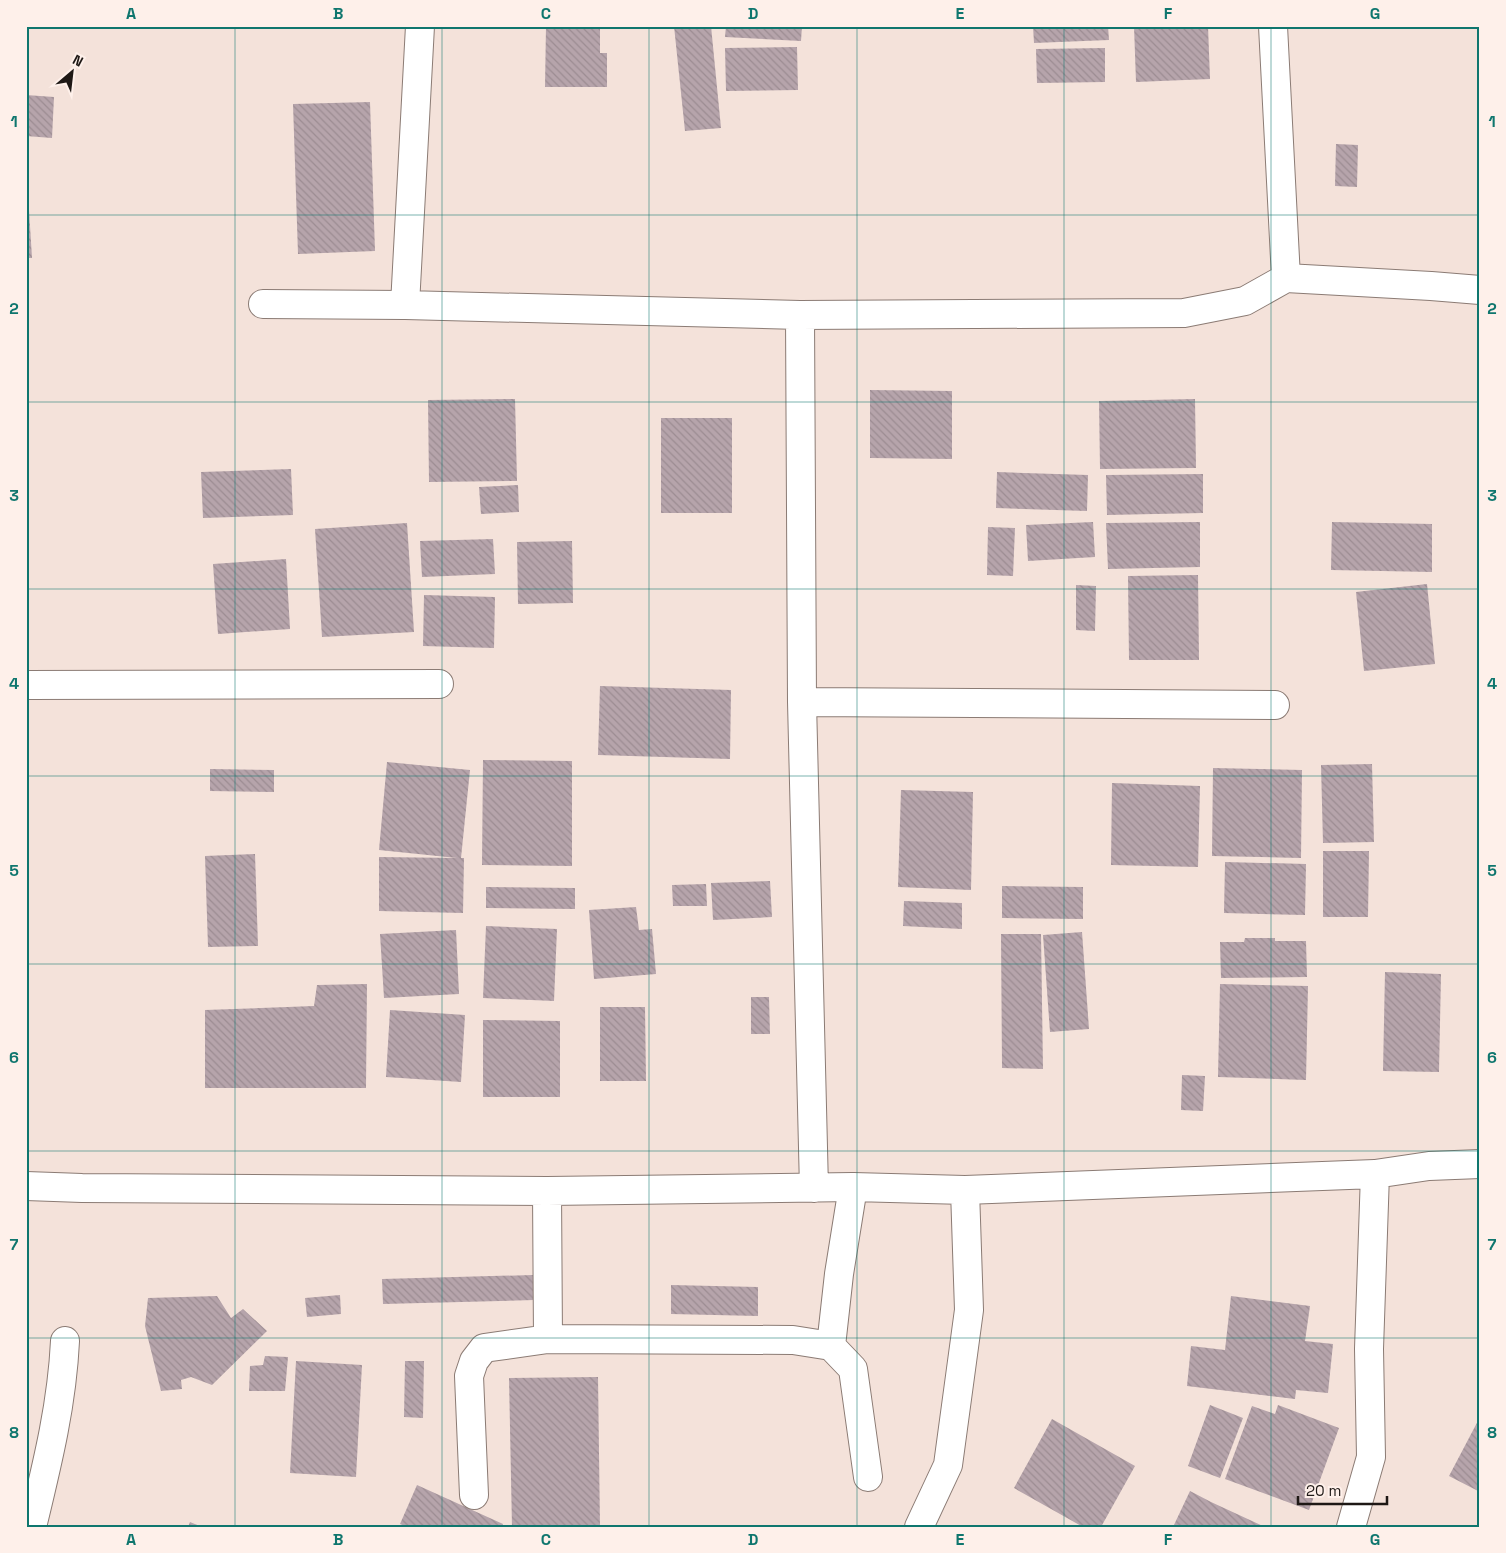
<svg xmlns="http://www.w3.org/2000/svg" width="1506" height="1553" viewBox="0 0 1506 1553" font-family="'Space Grotesk',sans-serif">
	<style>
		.building { fill: url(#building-back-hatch) }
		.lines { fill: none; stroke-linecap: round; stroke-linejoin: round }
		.minor-casing { stroke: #8b7b74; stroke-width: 30 }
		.minor { stroke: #fff; stroke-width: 28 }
		.grid { fill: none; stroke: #0f766e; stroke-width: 1; stroke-opacity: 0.55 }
		.neatline { fill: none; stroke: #0f766e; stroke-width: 2 }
		.grid-label { font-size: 16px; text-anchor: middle; font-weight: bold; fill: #0f766e }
	</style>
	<defs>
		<pattern id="building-back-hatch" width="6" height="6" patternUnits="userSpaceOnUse" patternTransform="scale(1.25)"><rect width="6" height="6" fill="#b6a4ab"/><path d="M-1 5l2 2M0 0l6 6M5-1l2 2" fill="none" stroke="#9c8c92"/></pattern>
	</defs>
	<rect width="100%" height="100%" fill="#f4e2da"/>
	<path class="building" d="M546,26h54v27h7v34h-62z
		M674,26h37l10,102 -36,3z
		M726,26h76l-1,15 -76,-4z
		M1033,26h75l1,14 -75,3z
		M1134,26h74l2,53 -74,3z
		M797,47l1,43 -72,1 -1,-43z
		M1105,48v34l-68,1 -1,-34z
		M26,95l28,2 -2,41 -26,-2z
		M370,102l5,149 -77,3 -5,-150z
		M1336,144l22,1 -1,42 -22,-1z
		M26,194h2l4,64h-6z
		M870,390l82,1v68l-82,-1z
		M515,399l2,82 -88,1 -1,-82z
		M1195,399l1,69 -96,1 -1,-68z
		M661,418h71v95h-71z
		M291,469l2,46 -90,3 -2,-46z
		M997,472l91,3 -1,36 -91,-3z
		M1203,474v39l-96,2 -1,-40z
		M518,485l1,27 -38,2 -2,-27z
		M1093,522l2,35 -67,4 -2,-36z
		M1200,522v45l-92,2 -2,-46z
		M1332,522l100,2v48l-101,-2z
		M407,523l7,109 -92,5 -7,-108z
		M988,527l27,1 -2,48 -26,-1z
		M493,539l2,35 -73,3 -2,-36z
		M572,541l1,62 -55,1 -1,-62z
		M286,559l4,70 -72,5 -5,-70z
		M1198,575l1,85h-70l-1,-84z
		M1427,584l8,80 -71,7 -8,-79z
		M1076,585l20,1 -1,45 -19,-1z
		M424,595l71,2 -1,51 -71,-2z
		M600,686l131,4 -1,69 -132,-4z
		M483,760l89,1v105l-90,-1z
		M387,762l83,8 -9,88h3l-1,55 -84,-2v-54l78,1 -78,-8z
		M1372,764l2,78 -51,1 -2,-78z
		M1213,768l89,2 -1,88 -89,-2z
		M210,769l64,1v22l-64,-1z
		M1112,783l88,3 -2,81 -87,-2z
		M901,790l72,2 -2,98 -73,-3z
		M1323,851h46l-1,66h-45z
		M255,854l3,92 -50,1 -3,-91z
		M1225,862l81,2 -1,51 -81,-2z
		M770,881l2,36 -59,3 -2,-37z
		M706,884l1,22h-34l-1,-21z
		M1002,886l81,1v32l-81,-1z
		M486,887l89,1v21l-89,-1z
		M904,901l58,2v26l-59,-3z
		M636,907l3,23 13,-1 4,45 -62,5 -5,-69z
		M486,926l71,3 -3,72 -71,-3z
		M456,930l3,64 -75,4 -4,-64z
		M1082,932l7,97 -39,3 -7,-97z
		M1001,934h40l2,135 -41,-1z
		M1245,938h30v3h31l1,36 -86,1 -1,-36h24z
		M1385,972l56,2 -2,98 -56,-1z
		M367,984l-1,104h-161v-78l109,-4 3,-21z
		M1220,984l88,2 -2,94 -88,-3z
		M751,997h18l1,37h-19z
		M600,1007h45l1,74h-46z
		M390,1010l75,5 -4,67 -75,-5z
		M483,1020l77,1v76h-77z
		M1477,1022h3v52h-3z
		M1182,1075l23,1 -2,35 -22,-1z
		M533,1275l1,25 -151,4 -1,-25z
		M671,1285l87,2v29l-87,-2z
		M340,1295l1,19 -34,3 -2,-19z
		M217,1296l14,22 12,-9 24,22 -55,54 -21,-8 -10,3 1,9 -21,2 -16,-65 3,-28z
		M1231,1296l79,10 -5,35 28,3 -5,49 -32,-3 -1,9 -108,-13 4,-40 34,4z
		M265,1356l23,1 -3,34h-36l1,-25 13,-1z
		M296,1361l66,4 -6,112 -66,-4z
		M405,1361h19l-1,57 -19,-1z
		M598,1377l2,150h-88l-3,-149z
		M1210,1405l33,13 -23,60 -32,-12z
		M1278,1405l61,23 -30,82 -84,-31 27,-73 23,8z
		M1480,1417v75l-31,-16z
		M1052,1419l83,47 -34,61h-18l-69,-39z
		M417,1485l86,39 -1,3h-95l-7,-3z
		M1190,1491l21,11 54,25h-92z
		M190,1522l12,5h-14z"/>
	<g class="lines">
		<defs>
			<path id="minor" d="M1286,278l145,8 49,4
				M263,304l142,1 395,10 384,-2 61,-12 41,-23 -13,-252
				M405,305l15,-279
				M800,315l2,387 12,486
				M26,685l413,-1
				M802,702l473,3
				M26,1186l56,2 465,3 306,-4 112,3 410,-16 54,-8 51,-2
				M547,1191l1,148
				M831,1346l8,-72 14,-87
				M474,1495l-5,-119 5,-15 10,-13 64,-9 245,1 38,6 22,23 15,108
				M32,1527c15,-62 30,-122 33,-186
				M919,1527l29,-62 21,-155 -4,-120
				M1351,1527l20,-70 -2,-108 6,-175"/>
		</defs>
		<use href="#minor" class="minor-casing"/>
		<use href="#minor" class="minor"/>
	</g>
	<path class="grid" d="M235,26v1501M442,26v1501M649,26v1501M857,26v1501M1064,26v1501M1271,26v1501M26,215h1454M26,402h1454M26,589h1454M26,776h1454M26,964h1454M26,1151h1454M26,1338h1454"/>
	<rect width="1506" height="1553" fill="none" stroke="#fef0ea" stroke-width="55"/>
	<g transform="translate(72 72) rotate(28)" stroke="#fef0ea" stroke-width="4" paint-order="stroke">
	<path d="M0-4L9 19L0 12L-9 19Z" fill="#1e1815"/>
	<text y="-8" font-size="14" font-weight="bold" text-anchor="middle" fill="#1e1815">N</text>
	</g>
	<path d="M1298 1496v8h89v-8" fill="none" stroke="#1e1815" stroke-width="2.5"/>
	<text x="1306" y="1496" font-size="15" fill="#1e1815" stroke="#fef0ea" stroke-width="4" paint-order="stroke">20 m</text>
	<rect x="28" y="28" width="1450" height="1498" class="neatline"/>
	<g class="grid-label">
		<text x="131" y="19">A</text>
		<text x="338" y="19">B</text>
		<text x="546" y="19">C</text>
		<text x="753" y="19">D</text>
		<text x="960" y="19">E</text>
		<text x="1168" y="19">F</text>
		<text x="1375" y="19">G</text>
		<text x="14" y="127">1</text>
		<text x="1492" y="127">1</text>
		<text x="14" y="314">2</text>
		<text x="1492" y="314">2</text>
		<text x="14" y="501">3</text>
		<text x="1492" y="501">3</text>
		<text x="14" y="689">4</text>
		<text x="1492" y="689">4</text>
		<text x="14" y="876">5</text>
		<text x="1492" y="876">5</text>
		<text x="14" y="1063">6</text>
		<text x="1492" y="1063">6</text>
		<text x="14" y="1250">7</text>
		<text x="1492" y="1250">7</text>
		<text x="14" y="1438">8</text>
		<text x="1492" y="1438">8</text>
		<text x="131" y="1545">A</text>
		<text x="338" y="1545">B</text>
		<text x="546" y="1545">C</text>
		<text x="753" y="1545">D</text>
		<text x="960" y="1545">E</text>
		<text x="1168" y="1545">F</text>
		<text x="1375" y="1545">G</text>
	</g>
</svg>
